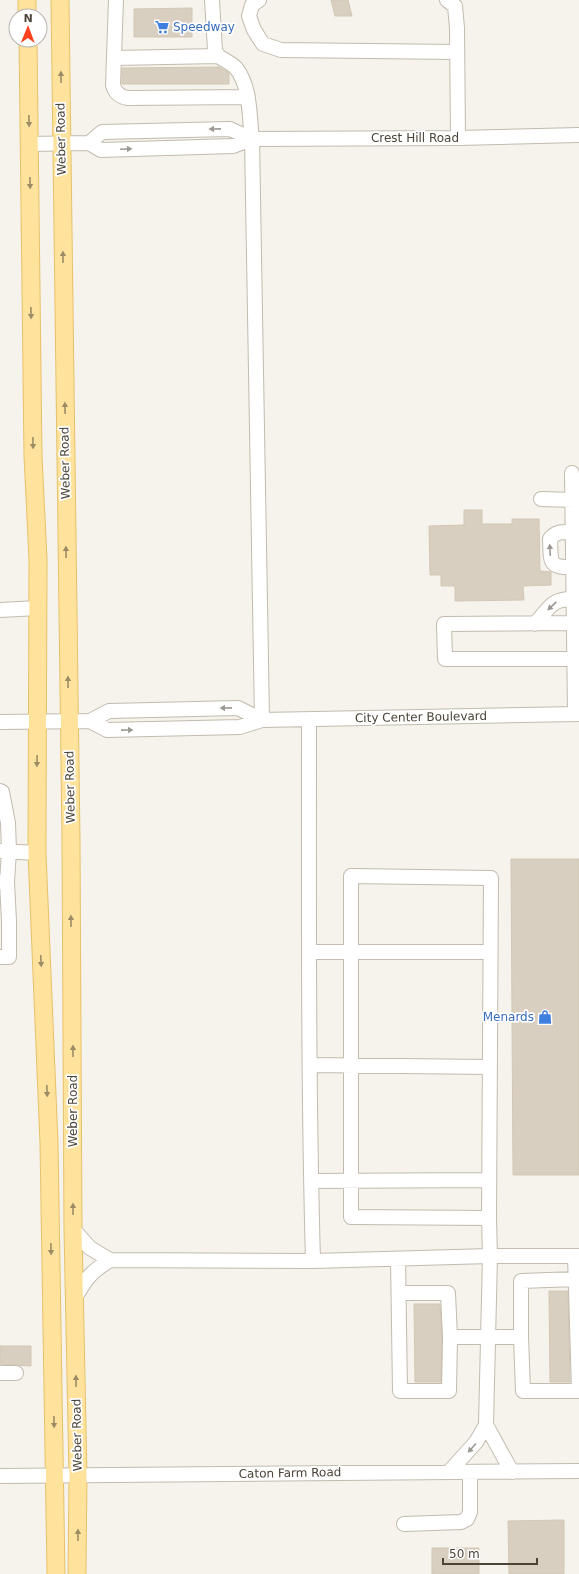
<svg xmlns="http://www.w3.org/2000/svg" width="579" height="1574" viewBox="0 0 579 1574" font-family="'DejaVu Sans',sans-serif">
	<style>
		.building { fill: #d8cfc1; stroke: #d3c7b4 }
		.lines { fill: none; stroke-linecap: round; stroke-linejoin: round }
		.minor-casing { stroke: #c2bbae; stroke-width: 16 }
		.major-casing { stroke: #e6c16a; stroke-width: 19 }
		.minor { stroke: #fff; stroke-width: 14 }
		.major { stroke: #ffe39c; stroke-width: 17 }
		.oneway { fill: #9c8c66 }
		.oneway2 { fill: #9c9892 }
		.labels { text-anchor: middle; stroke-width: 3.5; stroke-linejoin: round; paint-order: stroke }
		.shop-label { font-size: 12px; fill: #366cbe; stroke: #fff; text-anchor: start }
		.street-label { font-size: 12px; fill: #4b4439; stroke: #fff }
	</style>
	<rect width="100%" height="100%" fill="#f6f3ec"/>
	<path class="building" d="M331,0h17l4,16h-17z
		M192,8v29h-58v-28z
		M219,67l10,6v11h-107v-16z
		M464,510h18v14h30v-5h27l1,52 11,1v13l-28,1 1,14 -69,1v-15h-14v-11h-11l-1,-49 35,-1z
		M511,859h68v316h-66z
		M549,1291h19l2,91h-20z
		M414,1304h26l2,33 -1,45h-26z
		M0,1346h31v20l-31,-2z
		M564,1520v54h-55l-1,-53z
		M432,1548h47v26h-47z"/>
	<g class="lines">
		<defs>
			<path id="minor" d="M116,0l-3,85c2,8 8,12 15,13l120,-1
				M212,0l3,50 3,6c6,4 13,7 18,12 15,19 13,48 16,71l10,581
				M259,0l-7,5 -3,11 5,14 9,14 18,6 176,2
				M447,0l8,6 2,22 1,110
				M115,58l103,-2
				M89,143l13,-11 128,-3 22,10
				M29,144l60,-1 12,7 132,-4 19,-7 206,-1 121,-3
				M572,473l3,241
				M541,499l32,1
				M573,532c-10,0 -17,-1 -23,7 1,23 -2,29 24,28
				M0,610l38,-2
				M574,623l-130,1 1,35h130
				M535,624c14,-16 17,-26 39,-25
				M309,720c0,180 -1,360 4,541
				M90,721l17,9 133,-3 22,-7 317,-6
				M0,722l90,-1 19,-10 129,-3 24,12
				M0,791l2,1 6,31 1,28 -2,31h-7
				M0,851l37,2
				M309,952h181
				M0,957h9v-36l-2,-39
				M310,1065l180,2
				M311,1181l178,-1
				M73,1229l17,19 20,12 203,1 177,-5h89
				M398,1259l2,132h49l1,-54h71l2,54h56l-4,-135
				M399,1293h49l2,44
				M75,1298c11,-20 16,-26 35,-38
				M521,1337v-56l55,-2
				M0,1373h16
				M486,1425l4,-169 -1,-38 2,-340 -140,-2v341l138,1
				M449,1472l27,-30 10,-17 26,47
				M0,1476l579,-5
				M404,1524l57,-2 6,-3 3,-7v-39"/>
			<path id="major" d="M27,0v16
				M60,0l11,841 2,388 5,247 -1,98
				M28,40l5,416 5,103 -1,294 12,290 7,431"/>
		</defs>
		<use href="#minor" class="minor-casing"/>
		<use href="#major" class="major-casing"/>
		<use href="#minor" class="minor"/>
		<use href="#major" class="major"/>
	</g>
	<defs><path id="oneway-solid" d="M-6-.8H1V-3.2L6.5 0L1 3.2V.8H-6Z"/></defs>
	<g class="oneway">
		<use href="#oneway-solid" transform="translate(61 77) rotate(-91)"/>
		<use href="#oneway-solid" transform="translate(29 121) rotate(89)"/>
		<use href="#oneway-solid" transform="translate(30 183) rotate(89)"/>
		<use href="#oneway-solid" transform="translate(63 257) rotate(-91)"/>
		<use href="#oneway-solid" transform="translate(31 313) rotate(89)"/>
		<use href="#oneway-solid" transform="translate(65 408) rotate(-91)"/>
		<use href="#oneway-solid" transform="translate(33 443) rotate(89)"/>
		<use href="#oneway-solid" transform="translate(66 552) rotate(-91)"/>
		<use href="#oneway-solid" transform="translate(68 682) rotate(-91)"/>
		<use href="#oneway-solid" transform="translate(37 761) rotate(91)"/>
		<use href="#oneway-solid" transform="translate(71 921) rotate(-91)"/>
		<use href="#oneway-solid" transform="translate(41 961) rotate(87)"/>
		<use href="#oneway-solid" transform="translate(73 1051) rotate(-90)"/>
		<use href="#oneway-solid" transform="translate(47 1091) rotate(88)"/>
		<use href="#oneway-solid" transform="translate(73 1209) rotate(-90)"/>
		<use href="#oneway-solid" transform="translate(51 1249) rotate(89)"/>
		<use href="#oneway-solid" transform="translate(76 1381) rotate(-91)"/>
		<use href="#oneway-solid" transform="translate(54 1422) rotate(89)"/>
		<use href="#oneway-solid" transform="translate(78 1535) rotate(-90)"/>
	</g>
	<g class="oneway2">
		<use href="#oneway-solid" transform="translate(215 129) rotate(179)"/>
		<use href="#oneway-solid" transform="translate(126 149) rotate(-2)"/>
		<use href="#oneway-solid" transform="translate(550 550) rotate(-93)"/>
		<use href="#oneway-solid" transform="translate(552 606) rotate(137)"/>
		<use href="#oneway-solid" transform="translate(226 708) rotate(179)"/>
		<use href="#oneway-solid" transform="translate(127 730) rotate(-1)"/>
		<use href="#oneway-solid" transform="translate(472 1448) rotate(132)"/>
	</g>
	<defs>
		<symbol id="supermarket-bare" viewBox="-9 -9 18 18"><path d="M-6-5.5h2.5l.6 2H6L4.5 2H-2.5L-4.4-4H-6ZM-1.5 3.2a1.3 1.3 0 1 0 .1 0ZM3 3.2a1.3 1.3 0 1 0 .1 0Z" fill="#3f7fe0" stroke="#fff" stroke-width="2.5" paint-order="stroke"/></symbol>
		<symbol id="shop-bare" viewBox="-9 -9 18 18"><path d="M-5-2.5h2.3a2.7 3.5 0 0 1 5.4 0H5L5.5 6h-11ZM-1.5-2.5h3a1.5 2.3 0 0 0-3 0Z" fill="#3f7fe0" stroke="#fff" stroke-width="2.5" paint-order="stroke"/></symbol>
	</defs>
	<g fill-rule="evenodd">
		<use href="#supermarket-bare" x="152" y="17" width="20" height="20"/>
		<use href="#shop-bare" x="535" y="1007" width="20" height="20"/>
	</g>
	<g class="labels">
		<g class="shop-label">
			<text x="173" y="31">Speedway</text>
			<text x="534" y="1021" text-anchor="end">Menards</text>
		</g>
		<g class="street-label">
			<text x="415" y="142">Crest Hill Road</text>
			<text transform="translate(61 139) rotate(-91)" y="4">Weber Road</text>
			<text transform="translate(65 463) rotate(-91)" y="4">Weber Road</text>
			<text transform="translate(421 717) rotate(-1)" y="4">City Center Boulevard</text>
			<text transform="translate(70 787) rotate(-91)" y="4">Weber Road</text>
			<text transform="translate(73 1111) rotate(-90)" y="4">Weber Road</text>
			<text transform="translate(77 1435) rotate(-91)" y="4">Weber Road</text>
			<text transform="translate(290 1473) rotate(-1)" y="4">Caton Farm Road</text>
		</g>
	</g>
	<g transform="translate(28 28) rotate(1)"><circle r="19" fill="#ffffff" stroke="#b7b4b0"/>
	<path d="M0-3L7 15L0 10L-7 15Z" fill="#fc3f1d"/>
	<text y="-6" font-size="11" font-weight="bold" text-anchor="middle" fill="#4b4439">N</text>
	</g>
	<path d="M443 1558v6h94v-6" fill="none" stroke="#4b4439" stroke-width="2"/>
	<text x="449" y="1558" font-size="12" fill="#4b4439" stroke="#ffffff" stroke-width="3" paint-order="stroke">50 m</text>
</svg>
